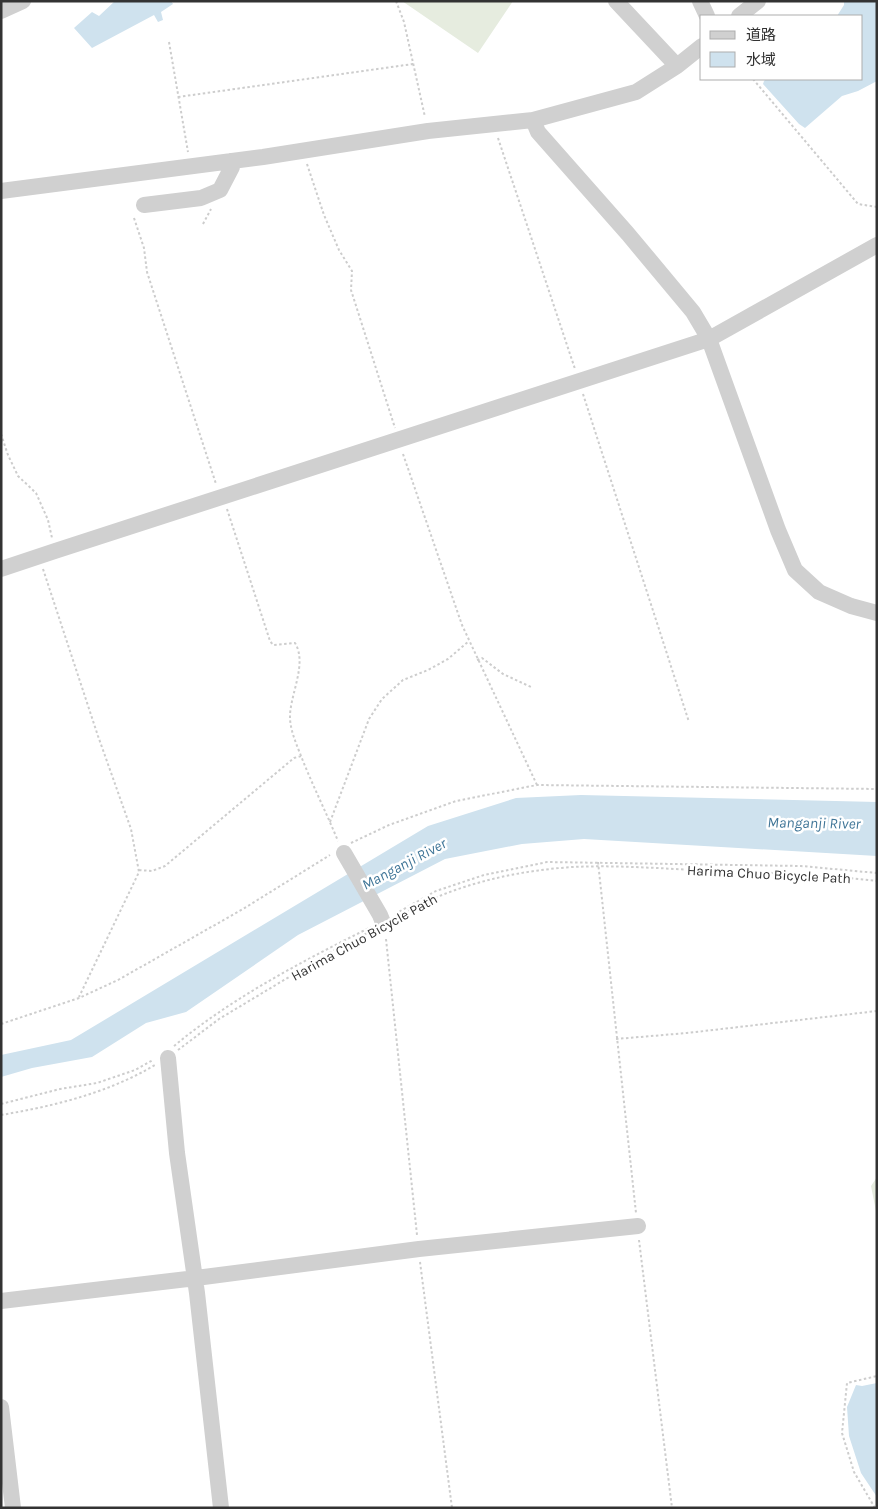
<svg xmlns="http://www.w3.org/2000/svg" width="878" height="1509" viewBox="0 0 878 1509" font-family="Karla,'Noto Sans JP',sans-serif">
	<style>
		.green { fill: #e6ecdf }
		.water { fill: #cfe2ee }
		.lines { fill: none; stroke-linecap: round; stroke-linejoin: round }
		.path { stroke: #cdcdcd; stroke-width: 2; stroke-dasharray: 2.5 2.5; stroke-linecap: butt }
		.minor { stroke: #d0d0d0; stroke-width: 16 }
		.labels { text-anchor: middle; stroke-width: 5; stroke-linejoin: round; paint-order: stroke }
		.street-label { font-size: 14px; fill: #333; stroke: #fff }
		.water-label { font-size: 15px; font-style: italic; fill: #3f7597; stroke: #fff }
	</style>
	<rect width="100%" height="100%" fill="#fff"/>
	<path class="green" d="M402,1h111l-35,52z
		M877,1177v39l-6,-30z"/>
	<path class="water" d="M115,1h56l2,3 -12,8 2,8 -5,2 -4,-7 -62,33 -18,-20 18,-16 7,4z
		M844,1h33v80l-19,10 -16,5 -37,32 -6,-4 -36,-40 1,-3 2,-2h96v-63h-25l7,-11z
		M581,795l296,7v54l-293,-17 -62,5 -77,15 -147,76 -112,77 -40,11 -54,34 -60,11 -31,9v-22l70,-15 357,-214 88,-28z
		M877,1383v114l-16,-24 -12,-37 -2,-29 9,-22 6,1z"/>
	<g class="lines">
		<path class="path" d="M396,1l8,21 21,95
			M169,42l19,110
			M753,79l105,125 19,3
			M178,97l235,-33
			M498,138l77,231
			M307,164l17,51 15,35 13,21 -1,19 44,138
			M134,218l10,30 3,24 69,212
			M203,224l8,-15
			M583,394l106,328
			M1,434l7,21 10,21 18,17 12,27 4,18
			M403,454l59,171 75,160
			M227,509l43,132 3,4 22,-2c13,21 -6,53 -5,76 1,13 6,24 11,37 11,28 25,56 37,85
			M43,569l55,167 33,93 8,43 -60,125
			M477,660l5,-2 21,16 28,13
			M330,822l39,-103 13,-20 21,-19 25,-10 20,-11 21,-18
			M351,843l38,-18 67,-24 81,-16 340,4
			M598,862l38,351
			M139,870l13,1 13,-5 129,-108 7,-2
			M395,914l41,-23 48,-16 63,-13 254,4 76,7
			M395,918c54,-32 116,-47 178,-51 40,-2 81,1 122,3 61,2 121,4 182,11
			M386,939l31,296
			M1,1024l78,-26 39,-18 125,-71 87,-54
			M616,1039l71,-6 190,-22
			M174,1046c59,-49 129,-85 197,-119
			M178,1050l41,-31 110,-66 42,-22
			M1,1104l59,-15 37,-6 38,-13 18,-10
			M1,1115c53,-9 107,-22 154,-50
			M639,1240l33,268
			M420,1262l32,246
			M875,1508l-21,-36 -12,-39 5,-50 30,-7"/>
		<path class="minor" d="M616,1l61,65
			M700,1l7,15
			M1,11l22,-10
			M739,16l19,-15
			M533,120l5,12 90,102 65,78 16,27 69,191 17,40 24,22 32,14 26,7
			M1,191l262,-34 165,-26 105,-11 103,-28 41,-26 25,-20
			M144,205l57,-7 19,-8 12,-23 -1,-6
			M1,569l54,-18 654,-212 168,-94
			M344,853l36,62 4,10
			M168,1058l9,95 20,140 24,215
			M1,1301l195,-23 223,-29 219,-23
			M1,1407l12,101"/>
	</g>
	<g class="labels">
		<g class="street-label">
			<text transform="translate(769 874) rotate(3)" y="5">Harima Chuo Bicycle Path</text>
			<text transform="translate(364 937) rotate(-29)" y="5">Harima Chuo Bicycle Path</text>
		</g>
		<g class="water-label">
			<text transform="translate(814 823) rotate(1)" y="5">Manganji River</text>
			<text transform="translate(404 864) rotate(-28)" y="5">Manganji River</text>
		</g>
	</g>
	<rect width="878" height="1509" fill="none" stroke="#333333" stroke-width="5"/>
	<rect x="700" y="15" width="162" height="65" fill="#ffffff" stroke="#adadad"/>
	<rect x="710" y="31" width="25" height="8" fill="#d0d0d0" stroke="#adadad"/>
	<text x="746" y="40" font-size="15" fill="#333333">道路</text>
	<rect x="710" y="52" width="25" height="15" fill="#cfe2ee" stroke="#adadad"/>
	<text x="746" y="65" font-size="15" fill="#333333">水域</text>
</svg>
